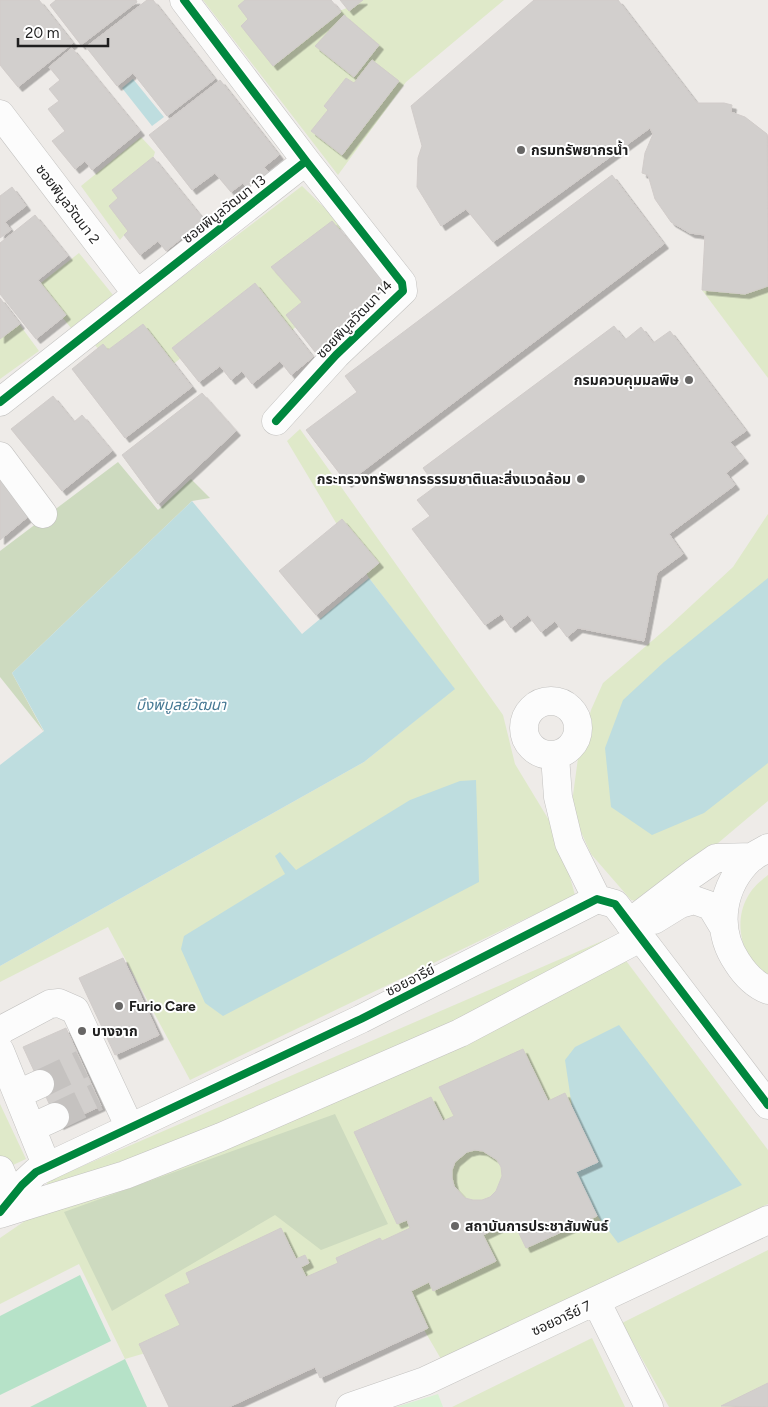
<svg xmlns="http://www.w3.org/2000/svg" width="768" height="1407" viewBox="0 0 768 1407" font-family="Figtree,'Noto Sans Thai',sans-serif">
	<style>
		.grass { fill: #dfe9c9 }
		.forest { fill: #cddabf }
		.park { fill: #daf2d5 }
		.pitch { fill: #b6e2c8 }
		.water { fill: #bedddf }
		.building { fill: #d2cfcd; stroke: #d1ccca; fill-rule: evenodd; filter: url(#shadow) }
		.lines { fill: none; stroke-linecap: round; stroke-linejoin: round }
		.minor-tunnel { stroke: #c5c2c0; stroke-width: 28; stroke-dasharray: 28 14; stroke-linecap: butt }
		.minor-casing { stroke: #c3c2c0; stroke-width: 29 }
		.minor { stroke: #fcfcfc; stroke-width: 28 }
		.cycleway-casing { stroke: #fff; stroke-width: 11 }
		.cycleway { stroke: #00873e; stroke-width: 8 }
		.poi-dot { fill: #676665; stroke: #fff; stroke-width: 2 }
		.labels { text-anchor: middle; stroke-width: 4; stroke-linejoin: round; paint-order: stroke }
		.poi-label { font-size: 14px; font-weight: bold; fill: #1f1f1f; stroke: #fff; text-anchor: start }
		.street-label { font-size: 14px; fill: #1f1f1f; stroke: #fff }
		.water-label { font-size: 15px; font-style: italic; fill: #477994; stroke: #fff }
	</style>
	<defs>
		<filter id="shadow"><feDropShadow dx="4.5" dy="4.5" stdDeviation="0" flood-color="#0004"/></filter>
	</defs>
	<rect width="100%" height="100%" fill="#eeebe8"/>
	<path class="grass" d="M203,0h89l21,22 36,-15 8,-7h147l-98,82 -68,93z
		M141,137l14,15 -21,71 -14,17 -39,-54z
		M302,186l42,41 -53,40 29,37 -34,32 -31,-37 -118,94 -43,-49z
		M79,253l34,42 -42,33 -34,-42z
		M768,286v92l-66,-88 43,4z
		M14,317l25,34 -39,28v-57z
		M300,429l203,286 12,49 43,71 17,60 -385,185 -82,-153 -108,55v-16l364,-204 90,-73 -85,-111 -82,-137z
		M768,514v287l-121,102 -16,-3 -40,-46 -20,-44 7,-52 13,-48 12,-27 64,-55 66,-61z
		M768,875v100c-26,-13 -35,-52 -21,-77 5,-10 12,-16 21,-23z
		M609,938l159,212v54l-327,155 -46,-79 -270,79 -46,-95 -79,40v-66l35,-24 13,-33z
		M0,1104l26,55 -26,12z
		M768,1250v157h-99l-47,-84z
		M592,1338l33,69h-173z"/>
	<path class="forest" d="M118,462l40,48 33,-31 19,19 -18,3 -180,172 32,59 -44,-55v-126z
		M335,1114l53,110 -67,26 -46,-35 -163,96 -48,-99z"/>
	<path class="park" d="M438,1394l5,13h-47z"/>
	<path class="pitch" d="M80,1275l31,66 -111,54v-79z
		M125,1359l22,48h-117z"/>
	<path class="water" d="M133,79l31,38 -12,9 -30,-38z
		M192,501l110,133 67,-56 86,111 -91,73 -364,204v-201l44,-34 -32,-58z
		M768,578v185l-64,50 -52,22 -41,-28 -6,-59 18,-48 41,-38z
		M476,780l3,102 -256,134 -18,-13 -24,-54 3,-13 101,-62 -10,-18 5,-4 16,18 114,-70 50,-19z
		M619,1025l123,160 -124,58 -50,-66 8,-43 -11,-74 10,-13z"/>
	<path class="building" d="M0,0h39l34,43 -55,44 -18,-22z
		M56,0h80l1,2 -56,43 -31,-40z
		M147,0h6l62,79 -48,37 -34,-43 -16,13 -31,-39z
		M245,0h86l10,12 -68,54 -32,-40 7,-7 -10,-13z
		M340,0h23l-14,11z
		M534,0h84l79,103h27l8,2 -1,7 14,5 22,17 1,152 -23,8 -43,-4 3,-55 -15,-2 -19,-11 -16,-23 -7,-24 -6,-2 3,-20 8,-19 -3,-6 -157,114 -27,-33 -25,17 -24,-39 1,-29 4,-12 -11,-40z
		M344,15l35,30 -25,32 -39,-31z
		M72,48l68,83 -48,39 -7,-9 -10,8 -23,-28 13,-10 -17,-22 11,-8 -10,-12 11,-9 -11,-13z
		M372,60l27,21 -57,74 -31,-24 17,-21 -4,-4 22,-28 8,5z
		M220,80l59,75 -15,12 9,10 -22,17 -8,-11 -12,9 -16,-19 -23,17 -43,-55z
		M153,157l51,63 -38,31 -8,-10 -18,14 -16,-20 4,-4 -19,-25 9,-8 -6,-8z
		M612,175l52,69 -317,239 -41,-53 51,-38 -12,-16z
		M12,187l14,19 -21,16 6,8 -11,8v-42z
		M35,215l33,41 -30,24 28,35 -30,24 -36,-45v-51z
		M332,221l49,57 -2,15 -60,64 -33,-42 16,-13 -31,-35z
		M255,283l58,74 -22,18 -11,-14 -28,23 -10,-13 -11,9 -11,-14 -21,16 -27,-34z
		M0,298l20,26 -20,15z
		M143,324l49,63 -67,51 -53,-69 31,-25 5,6z
		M614,326l11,14 16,-13 12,16 17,-12 76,100 -16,11 14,17 -18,14 9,12 -66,49 14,20 -26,19 -13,68 -66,-13 -11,9 -12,-16 -14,11 -13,-17 -17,13 -10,-14 -16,11 -73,-96 18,-13 -13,-16 19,-14 -13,-18z
		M202,393l34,38 -78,73 -36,-49z
		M53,396l21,26 8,-7 30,36 -50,40 -51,-62z
		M0,479l30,36 -30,25z
		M342,519l37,44 -63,52 -37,-44z
		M123,958l36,77 -44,20 -36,-77z
		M66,1028l35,78 -42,19 -36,-78z
		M523,1049l25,52 17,-8 33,69 -22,10 21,44 -71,32 -13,-27 -30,14 13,26 -63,30 -4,-9 -18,9 17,37 -108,50 -5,-11 -86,40h-60l-30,-63 41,-19 -15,-30 25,-12 -4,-10 95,-45 15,31 9,-4 4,8 -8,4 5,10 32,-14 -2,-5 44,-20 2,3 28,-13 -3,-8 -10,4 -43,-92 77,-35 12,24 11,-5 -15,-29zM475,1150l8,1 14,9 4,7 1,9 -6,15 -6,6 -8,3h-9l-8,-2 -11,-12 -2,-8v-8l3,-8 12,-10z
		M768,1383v24l-47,-1z"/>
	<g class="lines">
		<path class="minor-tunnel" d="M40,1084l42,-20
			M55,1117l42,-20"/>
		<defs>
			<path id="minor" d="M184,0l122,161 96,122 1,8 -67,64 -60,66
				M0,114l137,180
				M0,402l306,-241
				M0,456l43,58
				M524 728a27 27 0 1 1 54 0a27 27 0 1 1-54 0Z
				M555,756l3,41 11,46 28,56
				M768,848c-5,3 -12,6 -17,10 -29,27 -37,70 -14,104 7,11 18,23 31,28
				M654,920l26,-16 14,-4 17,6 12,20
				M629,923l64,-49 23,-16 37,-1
				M0,1032l1,-2 49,-26 9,-1 16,7 55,118
				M0,1051l47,116
				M18,1094l22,-10
				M31,1128l24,-11
				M0,1170l12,28
				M0,1212l22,-27 14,-13 325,-153 236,-120 18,5 153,201
				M0,1214l125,-39 96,-38 239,-104 180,-95
				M596,1301l53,106
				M350,1407l75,-26 343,-161"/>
		</defs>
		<use href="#minor" class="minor-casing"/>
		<use href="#minor" class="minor"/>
		<defs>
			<path id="cycleway" d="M184,0l122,161 96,122 1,8 -67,64 -60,66
				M0,402l306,-241
				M0,1212l22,-27 14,-13 325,-153 236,-120 18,5 153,201"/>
		</defs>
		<use href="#cycleway" class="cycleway-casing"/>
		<use href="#cycleway" class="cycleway"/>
	</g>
	<g class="poi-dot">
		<circle cx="521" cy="150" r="5"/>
		<circle cx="689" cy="380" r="5"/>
		<circle cx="581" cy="479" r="5"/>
		<circle cx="119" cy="1006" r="5"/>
		<circle cx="82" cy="1031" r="5"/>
		<circle cx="455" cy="1226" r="5"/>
	</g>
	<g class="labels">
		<g class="poi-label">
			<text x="531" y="155">กรมทรัพยากรน้ำ</text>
			<text x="679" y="385" text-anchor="end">กรมควบคุมมลพิษ</text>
			<text x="571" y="484" text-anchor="end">กระทรวงทรัพยากรธรรมชาติและสิ่งแวดล้อม</text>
			<text x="129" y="1011">Furio Care</text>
			<text x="92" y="1036">บางจาก</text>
			<text x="465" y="1231">สถาบันการประชาสัมพันธ์</text>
		</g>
		<g class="street-label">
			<text transform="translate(68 204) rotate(53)" y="5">ซอยพิบูลวัฒนา 2</text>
			<text transform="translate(224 209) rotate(-38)" y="5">ซอยพิบูลวัฒนา 13</text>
			<text transform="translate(354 319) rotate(-46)" y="5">ซอยพิบูลวัฒนา 14</text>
			<text transform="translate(410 980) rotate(-27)" y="5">ซอยอารีย์</text>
			<text transform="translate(561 1318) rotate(-25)" y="5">ซอยอารีย์ 7</text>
		</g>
		<g class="water-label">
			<text x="181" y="710">บึงพิบูลย์วัฒนา</text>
		</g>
	</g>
	<path d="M18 38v8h90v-8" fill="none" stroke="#1f1f1f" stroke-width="2.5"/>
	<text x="25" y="38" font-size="15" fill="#1f1f1f" stroke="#ffffff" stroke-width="4" paint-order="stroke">20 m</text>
</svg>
